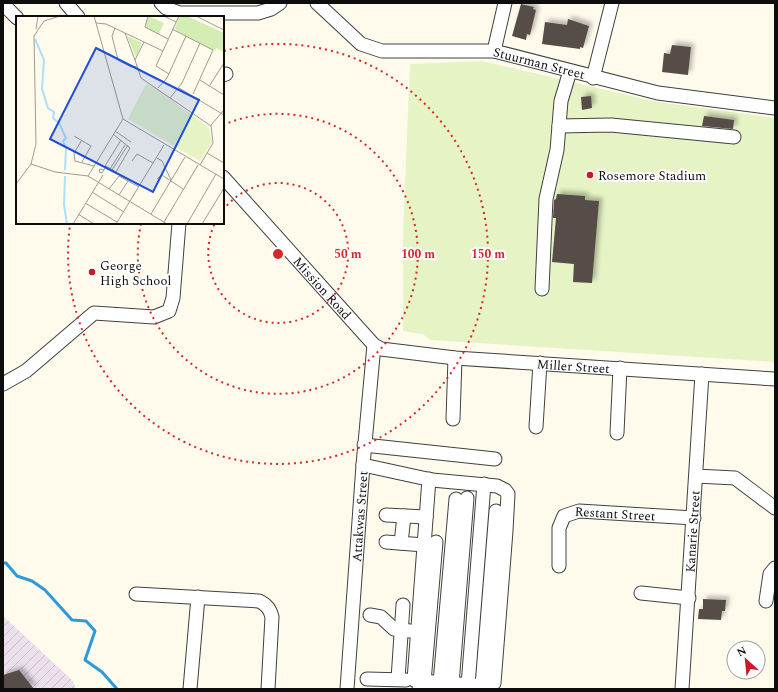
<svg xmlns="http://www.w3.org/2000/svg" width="778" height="692" viewBox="0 0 778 692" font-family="Spectral,serif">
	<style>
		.industrial { fill: url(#industrial-furrows) }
		.pitch { fill: #e5f3c5 }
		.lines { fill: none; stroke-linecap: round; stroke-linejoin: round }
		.stream { stroke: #2c9ad9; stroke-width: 3 }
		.building { fill: #564d48; filter: url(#shadow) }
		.minor-casing { stroke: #404040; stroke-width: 15 }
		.minor { stroke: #fff; stroke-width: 13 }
		.ring { fill: none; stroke: #d62828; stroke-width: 2; stroke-dasharray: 2 4 }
		.poi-dot { fill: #c91827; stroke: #fff; stroke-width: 1.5 }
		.labels { text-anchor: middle; stroke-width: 4; stroke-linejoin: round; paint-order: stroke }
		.street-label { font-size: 13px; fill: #0d0d0d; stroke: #fff }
		.poi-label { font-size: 13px; fill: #0d0d0d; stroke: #fff; text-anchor: start }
		.inset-river { fill: none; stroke: #abe0fc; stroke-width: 2 }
		.inset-road { fill: none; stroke: #9e9c93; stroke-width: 1 }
		.view { fill: #1d4ed8; fill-opacity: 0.15; stroke: #1d4ed8; stroke-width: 2 }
		.inset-edge { fill: none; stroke: #0d0d0d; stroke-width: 2 }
		.centre { fill: #d62828; stroke: #fff; stroke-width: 2 }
		.ring-label { font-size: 12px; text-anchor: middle; font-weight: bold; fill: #d62828; stroke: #fff; stroke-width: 4; stroke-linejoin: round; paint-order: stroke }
	</style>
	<defs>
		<pattern id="industrial-furrows" width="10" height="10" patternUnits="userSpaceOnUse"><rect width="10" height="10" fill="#ebe0ec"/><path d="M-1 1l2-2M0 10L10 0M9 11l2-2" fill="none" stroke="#c8bfc9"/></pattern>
		<filter id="shadow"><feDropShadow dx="3.5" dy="-3.5" stdDeviation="2" flood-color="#0004"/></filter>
	</defs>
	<rect width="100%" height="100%" fill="#fffbec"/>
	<path class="industrial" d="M3,616l70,65 3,8h-73z"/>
	<path class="pitch" d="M482,61l175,41 118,16v244l-345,-22 -7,-6 -20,-3v-99l7,-168z"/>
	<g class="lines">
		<path class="stream" d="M3,563h3l11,13 15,5 13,9 27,30 14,1 9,10 -10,29 17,12 15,17"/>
	</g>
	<path class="building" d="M521,4l13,3 -1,2 3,1 -6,25 -3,-1 -1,6 -14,-4z
		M568,19l21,7 -6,22 -3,-1v2l-38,-5 3,-22 22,3z
		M672,45l19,2 -3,28 -26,-3 2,-19 6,1z
		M591,96l1,12 -10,2 -1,-13z
		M704,116l30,4 -1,9 -31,-3z
		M557,194l28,2v4l14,1 -7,82 -19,-1 1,-18 -22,-2 4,-44h-3l1,-18 2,-1z
		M703,599l23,1 -1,11h-3l-1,9 -23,-1 1,-10h4z
		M19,670l15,19h-31v-14z"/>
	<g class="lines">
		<defs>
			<g id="minor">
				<path d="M66,3l12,14"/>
				<path d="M161,3l5,5 14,5h78l13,-4 9,-6"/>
				<path id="s1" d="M317,3l44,41 21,7h112l164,42 117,15"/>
				<path d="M3,4l14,14"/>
				<path d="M494,51l11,-48"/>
				<path d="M223,75l3,-1"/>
				<path d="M593,78l19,-75"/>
				<path d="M559,126l52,-1 123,12"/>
				<path id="s2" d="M223,177l151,168 7,4 74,9 320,21"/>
				<path d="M542,289l4,-90 11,-49 4,-49 9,-30"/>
				<path d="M3,384l23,-13 68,-58 60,4 15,-6 4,-13 6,-75"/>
				<path d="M453,419l2,-61"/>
				<path d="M536,427l4,-64"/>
				<path d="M617,433l3,-65"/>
				<path d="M364,445l131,14"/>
				<path d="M363,465l69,15 65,6 8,4 3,4 -2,37 -12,152 -9,3 -65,-5 -1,8"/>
				<path d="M696,476l39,2 40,30"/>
				<path d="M386,515l40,2"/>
				<path d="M386,542l38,3"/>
				<path d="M401,543l3,-27"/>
				<path id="s3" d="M559,566v-38l5,-12 15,-5 115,7"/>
				<path d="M641,593l48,5"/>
				<path d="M136,594l123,7c8,4 11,8 13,16l-4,72"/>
				<path d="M766,601l4,-27 5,-6"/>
				<path d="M370,615l11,2 13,12 16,2"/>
				<path d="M367,679l39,1"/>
				<path d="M398,679l5,-74"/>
				<path d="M414,680l15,-201"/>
				<path d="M424,682l12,-140"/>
				<path d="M440,683l16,-184"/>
				<path d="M452,684l15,-186"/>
				<path d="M468,685l16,-201"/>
				<path d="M482,686l14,-175"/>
				<path d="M190,689l8,-92"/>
				<path id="s4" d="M347,689l16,-224 11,-120"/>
				<path id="s5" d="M682,689l20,-315"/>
			</g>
		</defs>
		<use href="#minor" class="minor-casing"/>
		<use href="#minor" class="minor"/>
	</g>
	<g class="ring">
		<path d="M223 210A70 70 0 1 1 215 223"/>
		<path d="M223 125A140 140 0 1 1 141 224"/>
		<path d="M224 51A210 210 0 1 1 70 225"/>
	</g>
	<g class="poi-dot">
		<circle cx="590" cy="175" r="4"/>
		<circle cx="92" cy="272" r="4"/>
	</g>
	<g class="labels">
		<g class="street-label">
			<text dy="5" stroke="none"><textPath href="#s1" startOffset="241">Stuurman Street</textPath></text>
			<text dy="5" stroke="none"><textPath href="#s2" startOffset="149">Mission Road</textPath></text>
			<text dy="5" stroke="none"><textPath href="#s2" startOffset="427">Miller Street</textPath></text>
			<text dy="5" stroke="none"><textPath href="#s3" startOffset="103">Restant Street</textPath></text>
			<text dy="5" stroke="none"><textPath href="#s4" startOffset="173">Attakwas Street</textPath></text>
			<text dy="5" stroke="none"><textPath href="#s5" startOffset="158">Kanarie Street</textPath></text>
		</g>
		<g class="poi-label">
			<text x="598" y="180">Rosemore Stadium</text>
			<text x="100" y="270">George<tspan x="100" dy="15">High School</tspan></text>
		</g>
	</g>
	<g transform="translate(16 16)">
		<rect width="208" height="208" fill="#fffbec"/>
		<path d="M132,0l16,7 -5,11 -14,-7zM164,0h7l37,17v19l-8,-4 -1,3 -38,-20 -2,-3zM111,20l15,7 -6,14z" fill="#d3edb2"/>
		<path d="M130,68l10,4 53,40 3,14 -12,19 -72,-42z" fill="#e5f3c5"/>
		<path class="inset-river" d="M19,23l9,21 -2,29 6,19 6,4 -1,6 6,5 7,15 -3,3 3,7 -1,22M49,160l-1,29 3,19"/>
		<path class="inset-road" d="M78,0l29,103M132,0l-3,11 23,12M148,0l12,6M180,0l28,14M80,7l10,1 57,27M99,12l-3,8 6,24 13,7 6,-1M20,13l2,-13M156,13l41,21 -20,44M109,17l10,27M128,26l-9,18 6,18 70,48M153,58l-13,-8 23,-50M184,64l24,15M194,69l14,-22M142,72l9,-10 19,-42M163,72l45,27M154,82l12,-15 18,-40M107,103l101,60M99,115l16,11M58,120l17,10 -9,16M66,124l-8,13 1,8 19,5M191,137l17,10M141,142l5,3 9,19M116,145l5,-7 16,9M15,148l24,8 33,4 79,48M184,149l13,-22 -2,-18 13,-15M89,150l16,-26M94,153l15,-24M88,154l-4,-1 -1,3 3,1 2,-3 2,-4 10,6 14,-24 -17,-14M96,154l16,-25M72,160l35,-57M141,163l5,-4 21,14M0,168l15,-20 5,-20 -2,-108 10,-15 16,-5M93,173l10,-13 20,11M76,176l32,20M103,179l9,-14M69,187l32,19M62,198l16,10M135,198l34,-57M148,206l34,-57M57,208l30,-49M100,208l48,-79M171,208l29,-50M186,208l22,-36"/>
		<path class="view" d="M80,32l103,52 -46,92 -103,-53z"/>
		<rect width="208" height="208" class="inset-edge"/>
	</g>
	<circle cx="278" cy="254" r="6" class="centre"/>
	<g class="ring-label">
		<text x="348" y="258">50 m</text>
		<text x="418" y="258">100 m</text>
		<text x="488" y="258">150 m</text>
	</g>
	<rect width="778" height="692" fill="none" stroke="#0d0d0d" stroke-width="8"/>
	<g transform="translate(746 660) rotate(333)"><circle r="19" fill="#ffffff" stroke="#9e9e9e"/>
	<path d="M0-3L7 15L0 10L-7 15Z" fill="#c91827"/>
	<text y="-6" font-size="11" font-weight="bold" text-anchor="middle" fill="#0d0d0d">N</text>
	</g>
</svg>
